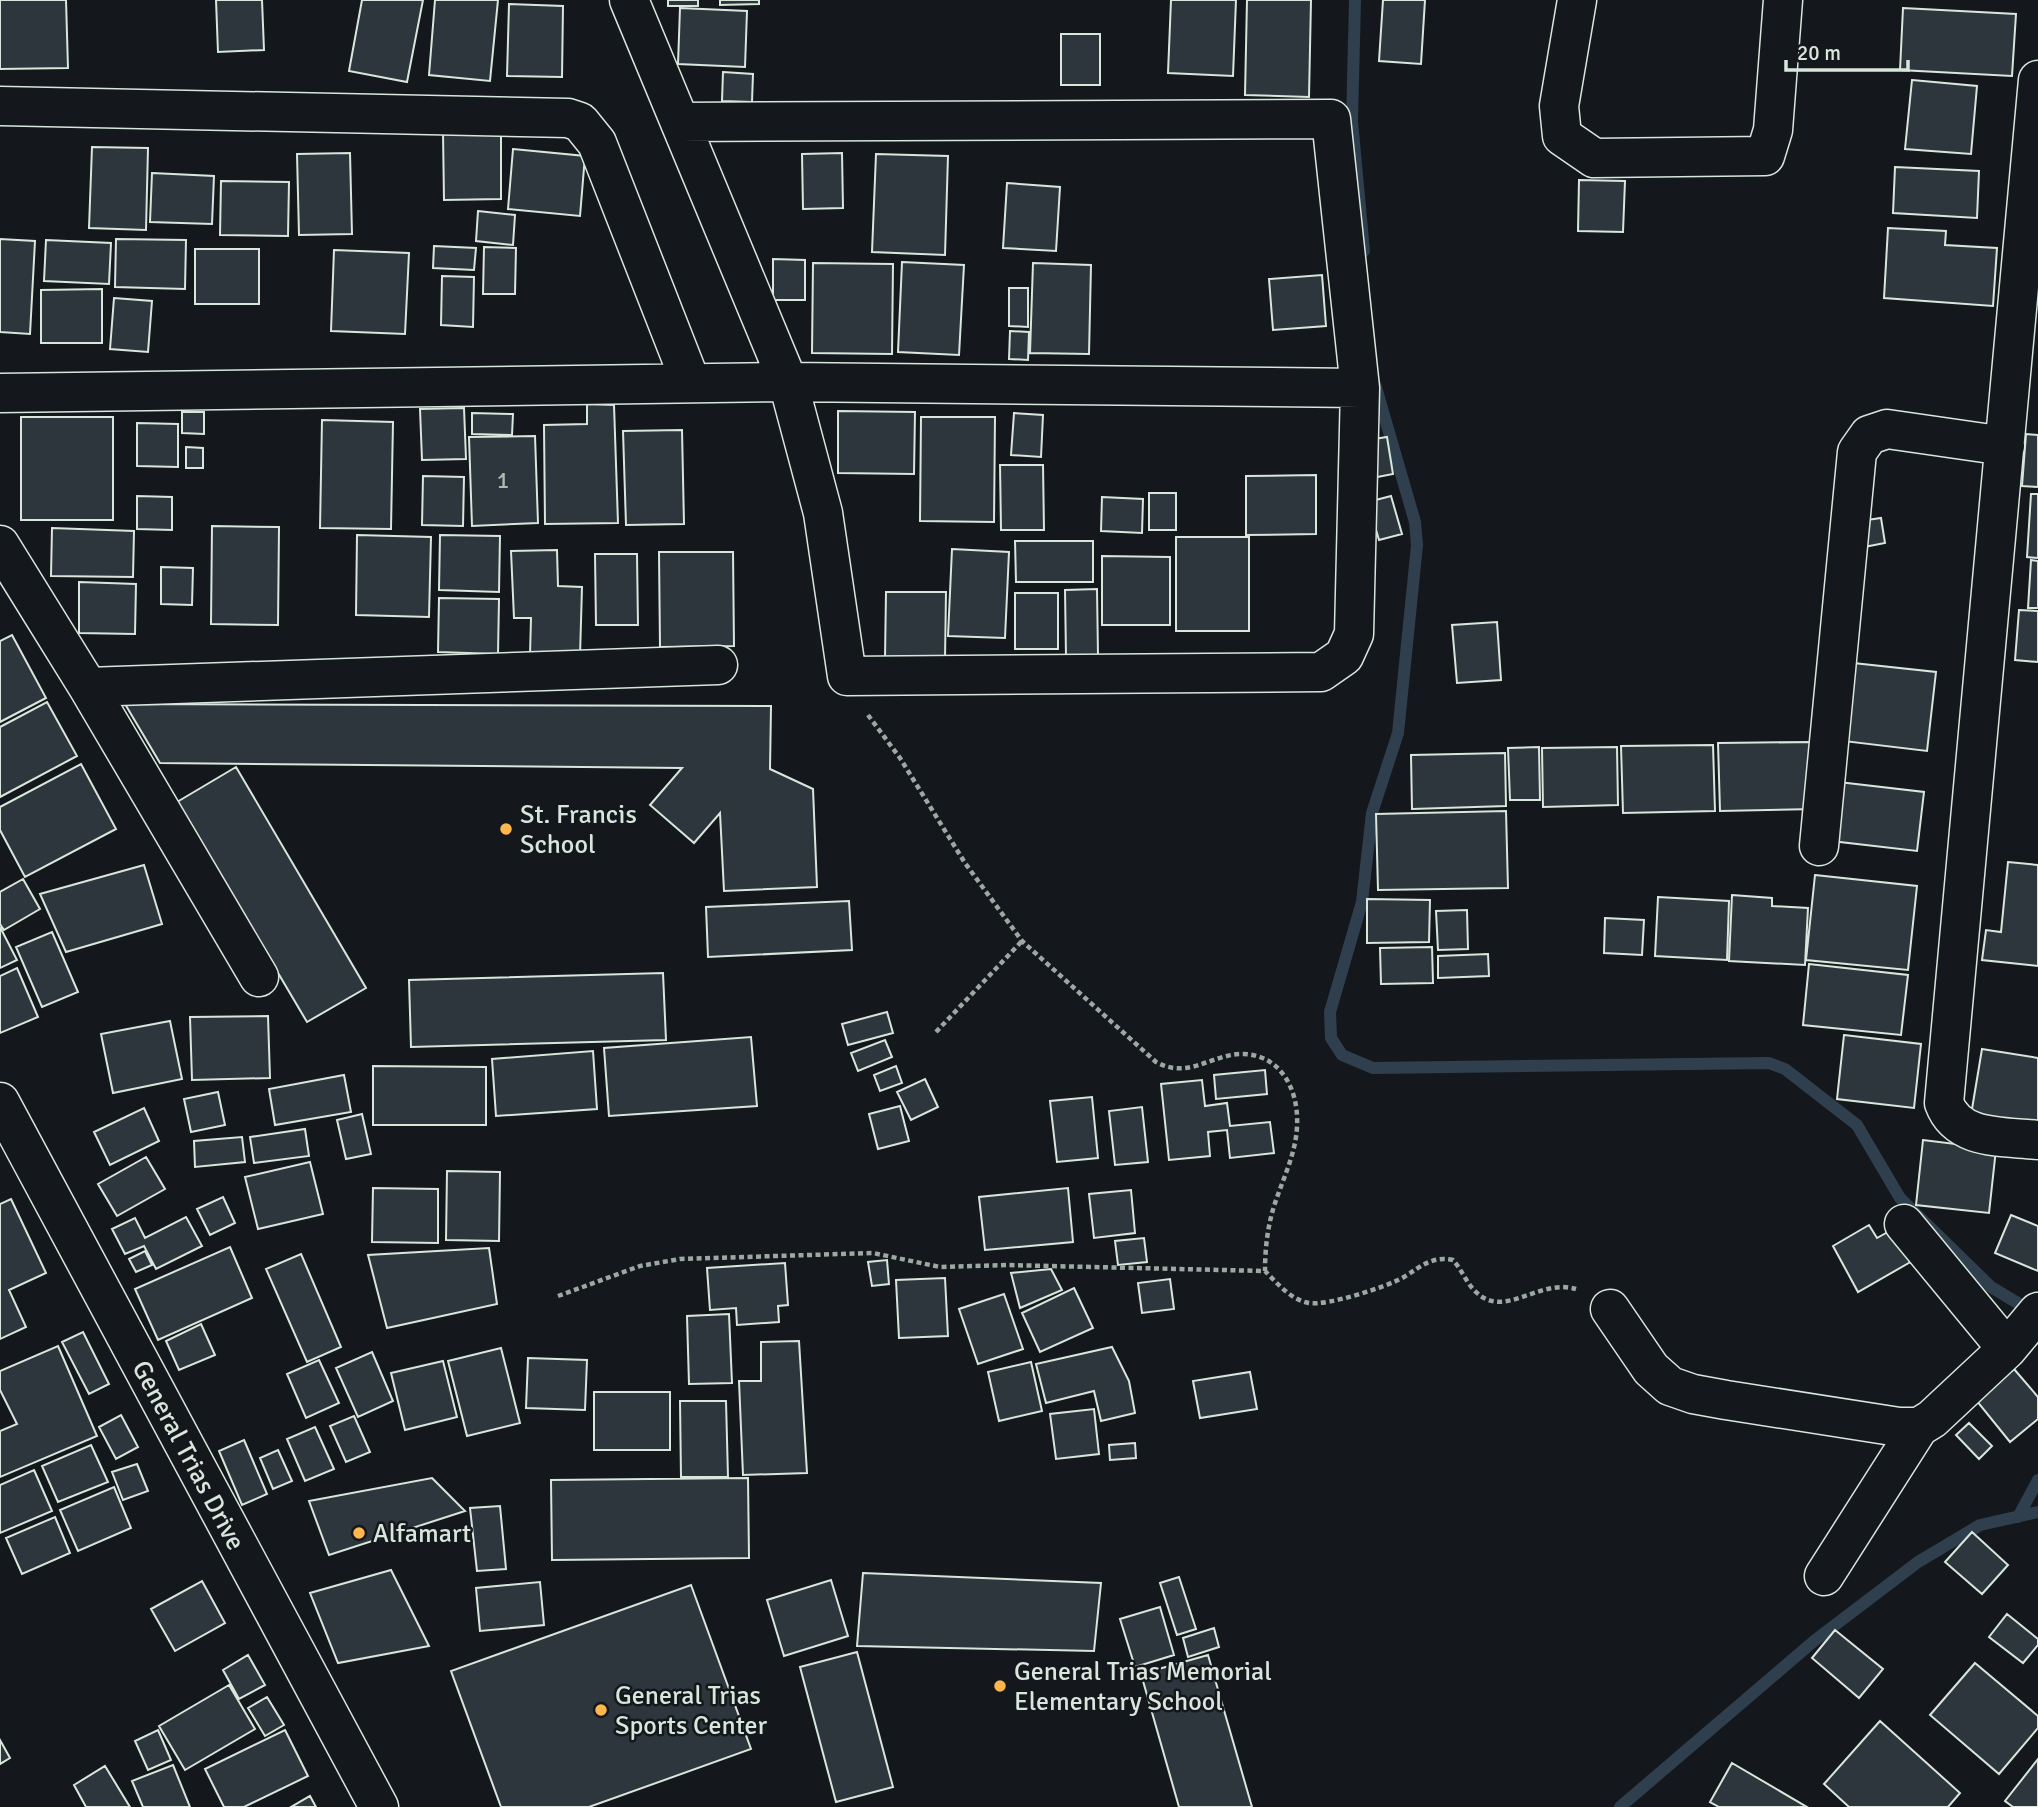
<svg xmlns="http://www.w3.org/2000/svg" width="2038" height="1807" viewBox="0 0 2038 1807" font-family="Signika,sans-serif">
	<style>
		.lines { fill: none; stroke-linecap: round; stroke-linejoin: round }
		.stream { stroke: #2f3f4d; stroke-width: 12 }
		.building { fill: #2c363c; stroke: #d8e6dc; stroke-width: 2 }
		.minor-casing { stroke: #d8e6dc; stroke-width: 41 }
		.major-casing { stroke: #d8e6dc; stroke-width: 41 }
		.path { stroke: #9da8a2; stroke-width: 4.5; stroke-dasharray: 5 3.5; stroke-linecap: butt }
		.minor { stroke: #14181c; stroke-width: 38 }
		.major { stroke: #14181c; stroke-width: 38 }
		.poi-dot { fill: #ffb74d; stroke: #14181c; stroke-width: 2.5 }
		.labels { text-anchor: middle; stroke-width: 5; stroke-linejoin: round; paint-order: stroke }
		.number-label { font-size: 23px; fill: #adbab4 }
		.poi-label { font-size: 26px; fill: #d8e6dc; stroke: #14181c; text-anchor: start }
		.street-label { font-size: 26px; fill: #d8e6dc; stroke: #14181c }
	</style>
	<rect width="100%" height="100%" fill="#14181c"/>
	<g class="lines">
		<path class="stream" d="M1355,0l-3,121 12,130
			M1375,384l40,138 2,23 -19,188 -26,80 -10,89 -32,110 1,26 11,17 31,13 396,-5 16,6 72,56 43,73 91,89 40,24
			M2018,1517l20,-37
			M1620,1807l194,-166 104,-79 62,-37 58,-13"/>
	</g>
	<path class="building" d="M0,0h66l2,68 -68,1z
		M216,0h46l2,50 -46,2z
		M362,0h61l-16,82 -58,-11z
		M435,0h63l-8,81 -61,-6z
		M668,0h30v6h-30z
		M720,0h39v4l-39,1z
		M1171,0h65l-3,76 -65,-3z
		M1247,0h64l-2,97 -64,-2z
		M1383,0h42l-4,64 -42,-3z
		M509,4l54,2 -1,71 -55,-1z
		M680,8l67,3 -2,56 -67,-3z
		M1903,8l113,6 -4,62 -112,-6z
		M1061,34h39v51h-39z
		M723,72l30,2 -1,28 -30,-1z
		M1912,80l65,6 -6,68 -66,-5z
		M501,131v68l-57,1 -1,-68z
		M92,147l56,1 -2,82 -57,-2z
		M513,149l72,7 -5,60 -72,-7z
		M350,153l2,81 -53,1 -2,-81z
		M842,153l1,55 -40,1 -1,-55z
		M876,154l72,2 -3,99 -73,-3z
		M1895,167l84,4 -2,47 -84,-5z
		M152,173l62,3 -2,48 -62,-2z
		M1579,180l46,1 -2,51 -45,-1z
		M221,181l68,1 -1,54 -68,-1z
		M1007,183l53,4 -4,64 -53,-3z
		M478,211l37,4 -2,30 -37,-4z
		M1888,228l58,3 -1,14 52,3 -4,58 -109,-8z
		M0,239l35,2 -5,93 -30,-2z
		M116,239l70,1 -1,49 -70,-2z
		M46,240l65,3 -2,41 -65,-3z
		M434,246l42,2 -2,22 -41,-2z
		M484,247l32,1 -1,46h-32z
		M195,249h64v55h-64z
		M334,250l75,3 -4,81 -74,-3z
		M773,259l32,1v40h-32z
		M902,262l62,3 -5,90 -61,-3z
		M813,263l80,1 -1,90 -80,-1z
		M1033,263l58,2 -2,89 -59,-1z
		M1322,275l4,51 -53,4 -4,-51z
		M442,276l32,1 -1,50 -32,-2z
		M1009,288h19v39l-19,-1z
		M102,289v54h-61v-53z
		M114,298l38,3 -4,51 -38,-3z
		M1010,331l19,1 -1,28 -19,-1z
		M587,404l27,1 4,118 -73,1 -1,-99 43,-1z
		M464,408l2,51 -44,1 -2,-51z
		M838,411l77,1 -1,62 -76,-1z
		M182,412h22v22l-22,-1z
		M472,413l41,1 -1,21 -40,-1z
		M1014,413l29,2 -2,42 -30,-2z
		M21,417h92v103h-92z
		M921,417h74l-1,105 -74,-1z
		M322,420l71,2 -2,107 -71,-1z
		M137,423l41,1v43l-41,-1z
		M682,430l2,94 -58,1 -3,-94z
		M2026,434l12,1v52l-16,-1z
		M535,436l3,87 -66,3 -3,-89z
		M1387,437l6,37 -26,5 -6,-38z
		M186,447l17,1v20h-17z
		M1000,465h43l1,65h-43z
		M1316,475v59l-70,1v-59z
		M423,476l41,1 -1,49 -41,-1z
		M1149,493h27v37h-27z
		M2031,494h7v64l-11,-1z
		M137,496l35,1v33l-35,-1z
		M1391,496l11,38 -23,6 -11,-38z
		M1102,497l41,2 -1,34 -41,-2z
		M1881,518l4,25 -21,4 -4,-26z
		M212,526l67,1 -1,98 -67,-1z
		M52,528l82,3 -1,46 -82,-1z
		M357,535l74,2 -2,80 -73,-2z
		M440,535l60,1 -1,56 -60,-2z
		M1176,537h73v94h-73z
		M1015,541h78v41h-77z
		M952,549l57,3 -4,86 -57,-2z
		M557,550l1,36 24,1 -2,69 -50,-1 1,-37h-17l-3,-67z
		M659,552h74l1,94 -74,1z
		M595,554h42l1,71h-42z
		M1102,556l68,1v68h-68z
		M2031,560l7,1v47h-10z
		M161,567l32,1 -1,37 -31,-1z
		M79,582l57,2 -1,50 -56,-1z
		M1097,589l1,67h-32l-1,-66z
		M886,592h60l-1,67 -60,-1z
		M1015,593h43v56h-43z
		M439,598l60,1 -1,55 -60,-2z
		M2019,610l19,1v51l-23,-2z
		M1497,622l4,58 -44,3 -5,-58z
		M12,635l34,63 -46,24v-81z
		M1844,662l92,10 -9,79 -92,-11z
		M47,702l30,54 -77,41v-70z
		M125,704l646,2 -1,63 43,20 4,98 -93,4 -4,-78 -26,30 -44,-38 32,-37 -522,-5z
		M1814,742l1,67 -95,2 -2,-68z
		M1713,745l2,66 -92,2 -2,-67z
		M1539,747l1,53h-30l-2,-52z
		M1617,747l1,58 -75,2 -1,-59z
		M1505,753l1,53 -94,3 -1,-54z
		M81,764l35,65 -91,48 -25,-47v-23z
		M236,767l130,221 -59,34 -130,-220z
		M1830,781l94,11 -7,59 -94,-11z
		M1506,811l2,77 -130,2 -2,-76z
		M2008,862l30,3v101l-56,-6 4,-30 15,2z
		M144,865l18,59 -96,28 -26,-58z
		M1815,875l102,11 -9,84 -102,-10z
		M23,879l17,30 -36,21 -4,-6v-32z
		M1732,895l40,3v8l36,2 -3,57 -76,-4z
		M1658,897l71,4 -2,59 -72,-4z
		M1367,899l63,1 -1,42 -62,1z
		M849,901l3,49 -144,7 -2,-50z
		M1467,910l1,39 -30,1 -2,-39z
		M1605,918l39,2 -2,35 -38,-2z
		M0,927l17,33 -17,8z
		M52,932l26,60 -36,15 -26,-60z
		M1432,947l1,36 -52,1 -1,-36z
		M1488,954l1,22 -51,2v-22z
		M1809,964l99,11 -7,60 -98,-10z
		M17,968l21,49 -38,16v-57z
		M663,973l3,67 -255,7 -2,-67z
		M887,1012l6,21 -45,12 -6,-21z
		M268,1016l2,62 -78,2 -2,-63z
		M170,1021l12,58 -69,14 -12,-59z
		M1844,1035l77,9 -7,64 -77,-9z
		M751,1037l6,69 -148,10 -5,-68z
		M885,1040l7,17 -34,14 -7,-18z
		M1982,1049l56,9v68l-67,-11z
		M593,1051l4,58 -101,7 -4,-57z
		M373,1066l113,1v58h-113z
		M896,1066l6,17 -22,8 -6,-16z
		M1265,1070l2,24 -51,5 -2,-24z
		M344,1075l7,37 -76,13 -6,-36z
		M925,1079l13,28 -27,13 -14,-28z
		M1202,1080l3,26 22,-3 3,23 40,-4 4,31 -44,5 -3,-28 -19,2 2,24 -41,4 -8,-76z
		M218,1092l7,33 -34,7 -7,-33z
		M1092,1097l6,61 -41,4 -7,-61z
		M900,1106l9,35 -31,8 -9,-35z
		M1142,1107l6,55 -33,3 -6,-54z
		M144,1108l15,33 -49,24 -16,-33z
		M362,1114l9,40 -25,5 -9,-39z
		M305,1129l4,27 -55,7 -4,-26z
		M242,1137l3,25 -50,5 -1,-26z
		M1923,1140l73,9 -7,64 -73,-8z
		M146,1157l19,32 -48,27 -19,-32z
		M310,1162l13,52 -65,15 -13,-52z
		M447,1171l53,1 -1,69 -53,-1z
		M373,1188l65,1v54l-66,-1z
		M1068,1188l5,54 -88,8 -6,-53z
		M1131,1190l4,43 -41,5 -5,-44z
		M223,1197l12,26 -25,12 -13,-26z
		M11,1199l35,74 -37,17 17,37 -26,12v-135z
		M2011,1215l27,11v45l-43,-18z
		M186,1217l16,29 -46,23 -12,-23 -19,8 -13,-25 23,-11 10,20z
		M1869,1225l8,13 18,-10 19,32 -56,32 -25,-46z
		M1144,1238l3,24 -29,3 -3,-24z
		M230,1247l22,51 -94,42 -23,-51z
		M489,1248l8,56 -110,24 -19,-73z
		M145,1251l7,14 -16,7 -7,-13z
		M301,1254l40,93 -34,15 -41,-93z
		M887,1260l2,24 -17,2 -4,-24z
		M785,1263l3,42 -10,1 1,16 -42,3 -1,-17 -26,2 -3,-42z
		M1051,1269l11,21 -42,18 -9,-35z
		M945,1278l3,58 -49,2 -3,-58z
		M1170,1279l4,30 -32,4 -4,-30z
		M1074,1288l19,40 -53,24 -18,-39z
		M1004,1294l19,55 -45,15 -19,-55z
		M729,1314l3,69 -43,1 -2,-68z
		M201,1324l14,31 -36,15 -13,-29z
		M83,1332l26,52 -20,10 -27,-52z
		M799,1341l8,132 -64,2 -4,-94h22v-39z
		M58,1346l39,90 -97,41v-46l17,-7 -17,-34v-19z
		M1112,1347l17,34 6,32 -34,8 -7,-30 -48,12 -10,-39z
		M501,1348l19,75 -53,13 -19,-75z
		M372,1352l21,49 -35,16 -22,-49z
		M528,1358l59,2 -2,50 -59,-2z
		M319,1360l20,43 -33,15 -19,-44z
		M443,1361l14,56 -52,13 -14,-57z
		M1031,1362l11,49 -43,10 -11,-49z
		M2014,1369l24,28v22l-28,23 -34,-42z
		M1250,1372l7,37 -57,9 -7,-37z
		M594,1392h76v58h-76z
		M680,1401h46l2,76h-47z
		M1094,1409l5,45 -43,5 -6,-45z
		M121,1415l17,32 -22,12 -17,-32z
		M354,1416l16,36 -24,10 -16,-36z
		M1969,1423l23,23 -13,13 -23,-24z
		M315,1427l19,42 -29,12 -18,-42z
		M244,1440l23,54 -25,11 -23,-54z
		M1135,1443l1,15 -26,2 -1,-15z
		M91,1445l17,37 -50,20 -16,-36z
		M278,1450l14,31 -19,8 -13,-31z
		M137,1464l11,27 -25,9 -11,-28z
		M34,1470l18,41 -52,22v-48z
		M432,1478l33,33 -136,44 -20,-54z
		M748,1478l1,80 -197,2 -1,-80z
		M114,1487l17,41 -53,23 -18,-41z
		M500,1506l6,63 -29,2 -7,-63z
		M55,1517l15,36 -48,21 -16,-36z
		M1972,1532l36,33 -26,29 -37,-32z
		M391,1570l38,76 -91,17 -28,-70z
		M863,1573l238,10 -7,68 -237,-5z
		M1179,1577l17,52 -19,6 -17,-52z
		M831,1580l17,56 -64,20 -17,-56z
		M202,1581l23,42 -50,28 -24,-42z
		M540,1582l4,43 -64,6 -4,-43z
		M691,1585l60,164 -162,58h-88l-50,-136z
		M1160,1607l14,48 -39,12 -15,-48z
		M2007,1614l31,25v6l-15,18 -34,-26z
		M1214,1628l5,19 -31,10 -5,-19z
		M1835,1630l48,39 -24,29 -47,-40z
		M857,1652l36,135 -57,15 -36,-135z
		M248,1655l17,30 -26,14 -16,-29z
		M1208,1655l44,152h-73l-38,-133z
		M1975,1663l63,53v12l-39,46 -69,-59z
		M229,1685l26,44 -70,41 -26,-44z
		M267,1697l17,28 -19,11 -17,-28z
		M1880,1721l80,72 -12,14h-99l-25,-23z
		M158,1730l13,30 -23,10 -13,-29z
		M285,1730l23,46 -64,31h-20l-19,-38z
		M0,1740l10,18 -10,6z
		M2038,1759v48h-25l-8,-6z
		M1732,1763l75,44h-88l-9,-5z
		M173,1765l17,42h-47l-11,-26z
		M105,1766l25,41h-44l-12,-22z
		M310,1796l6,11h-25z"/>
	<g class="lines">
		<defs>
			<path id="minor" d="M629,0l159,382 35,131 24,163 474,-4 23,-16 10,-22 6,-246 -29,-269 -651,3
				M1577,0l-18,106 3,30 32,22 171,-2 8,-26 10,-130
				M2038,80l-94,1023c14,38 59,33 94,37
				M0,106l568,12 12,4 17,21 94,240
				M0,393l788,-11 572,6
				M0,545l88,142 171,290
				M88,687l630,-22
				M1819,846l38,-394 12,-17 18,-6 118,17
				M1904,1224l103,125
				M1610,1309l41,60 19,17 23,8 33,6 173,27h20l13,-8 75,-70 31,-37
				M1824,1576l95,-149"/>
			<path id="major" d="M0,1102l379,705"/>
		</defs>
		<use href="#minor" class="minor-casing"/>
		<use href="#major" class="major-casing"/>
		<path class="path" d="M868,715l32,43 65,105 57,78 134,121c33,18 54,-8 87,-8 38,1 56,36 54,72 -1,30 -17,58 -25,87 -5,19 -7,38 -7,58
			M936,1032l86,-91
			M558,1296l82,-30 40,-7 193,-6 67,14 66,-2 259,6c12,12 26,29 44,32 18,3 78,-16 95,-26 18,-11 27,-21 49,-17 9,10 14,24 23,32 29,28 62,-14 100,-3"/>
		<use href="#minor" class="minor"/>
		<use href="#major" class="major"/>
	</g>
	<g class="poi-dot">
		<circle cx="506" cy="829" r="7"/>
		<circle cx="359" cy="1533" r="7"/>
		<circle cx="1000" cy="1686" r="7"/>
		<circle cx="601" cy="1710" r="7"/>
	</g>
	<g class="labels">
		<g class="number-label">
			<text x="503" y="488">1</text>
		</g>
		<g class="poi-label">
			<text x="520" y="823">St. Francis<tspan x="520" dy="30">School</tspan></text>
			<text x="373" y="1542">Alfamart</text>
			<text x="1014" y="1680">General Trias Memorial<tspan x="1014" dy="30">Elementary School</tspan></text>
			<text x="615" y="1704">General Trias<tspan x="615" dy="30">Sports Center</tspan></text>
		</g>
		<g class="street-label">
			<text transform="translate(189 1455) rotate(62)" y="9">General Trias Drive</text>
		</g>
	</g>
	<path d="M1786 60v10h122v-10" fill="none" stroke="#d8e6dc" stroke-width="3.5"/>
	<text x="1797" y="60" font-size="21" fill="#d8e6dc" stroke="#14181c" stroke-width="5" paint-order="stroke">20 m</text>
</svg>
